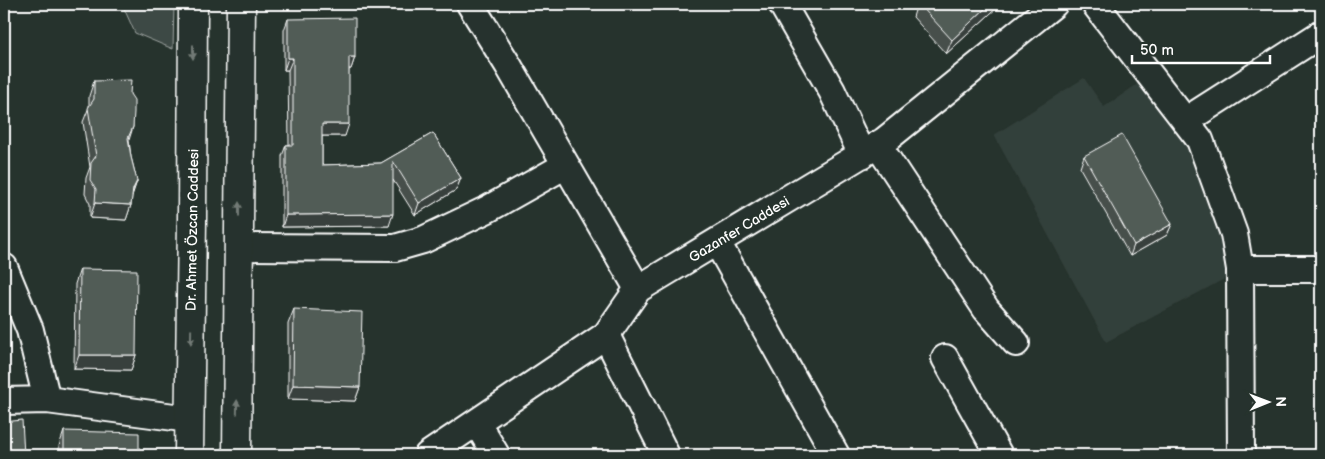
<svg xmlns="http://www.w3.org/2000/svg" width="1325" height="459" viewBox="0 0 1325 459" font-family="'Balsamiq Sans',sans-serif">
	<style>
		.built { fill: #333f3a }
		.green { fill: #3e4944; stroke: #9ea4a2 }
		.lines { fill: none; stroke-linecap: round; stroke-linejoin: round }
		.minor-casing { stroke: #fff; stroke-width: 30 }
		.major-casing { stroke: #fff; stroke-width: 31 }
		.minor { stroke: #26332d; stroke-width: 26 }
		.major { stroke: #26332d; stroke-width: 28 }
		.wall { fill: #464f4b; stroke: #fff }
		.shaded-wall { fill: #39403d; stroke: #fff }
		.building { fill: #515c57; stroke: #fff }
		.oneway { fill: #727a76 }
		.labels { text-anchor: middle; stroke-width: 5; stroke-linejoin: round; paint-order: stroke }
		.street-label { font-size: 14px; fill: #fff; stroke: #26332d }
	</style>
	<rect width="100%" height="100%" fill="#26332d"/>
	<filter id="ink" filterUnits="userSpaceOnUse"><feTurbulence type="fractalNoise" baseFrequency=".02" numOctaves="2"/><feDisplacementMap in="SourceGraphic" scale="10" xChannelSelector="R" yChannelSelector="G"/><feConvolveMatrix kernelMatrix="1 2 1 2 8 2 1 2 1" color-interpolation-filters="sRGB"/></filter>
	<g filter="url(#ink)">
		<path class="built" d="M1084,78l20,29 38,-26 41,58 19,38 28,99 -124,66 -112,-207z"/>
		<path class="green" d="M122,4h52l-1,45 -38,-16z"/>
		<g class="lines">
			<defs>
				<path id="minor" d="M470,4l38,61 130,224
					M782,4l50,87 30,64
					M1095,4l105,136 34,94 6,35 1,186
					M1185,121l136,-87
					M878,145l108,164 30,34
					M717,242l119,213
					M239,247l156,1 28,-8 65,-31 78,-44
					M4,267l26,63 17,70
					M1240,269h81
					M606,335l60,120
					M945,358l54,97
					M4,401l43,-1 142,19
					M477,423l19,32
					M428,455l178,-120 32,-46 246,-148 170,-137"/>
				<path id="major" d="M189,455l3,-236 1,-215
					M237,455l4,-451"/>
			</defs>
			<use href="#minor" class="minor-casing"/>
			<use href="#major" class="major-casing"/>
			<use href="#minor" class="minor"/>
			<use href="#major" class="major"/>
		</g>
		<path class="wall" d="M917,4h84l-55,50 -33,-37z
			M288,19l67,38 -4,12h-2l-4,67h-23v29l59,-2 52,-30 28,45 -5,12 -41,25 -22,-35 -4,46 -107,1v-71l4,-11h3l-1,-75h-4v-40z
			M94,81l36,13 3,33 -4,13 2,17 6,24 -5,14 -1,10 -5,15 -36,-2v-14l-5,-10 1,-16 4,-11 -7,-45 6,-15v-11z
			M1084,156l88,68 -5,11 -37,21 -50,-88z
			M80,269l56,86 -5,15 -57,-1 1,-85z
			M294,309l66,78 -5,14 -67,-2v-75z
			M64,431l75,24h-80v-9z"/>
		<path class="shaded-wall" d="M4,4h11l-11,3z
			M990,4h11l-55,50 6,-14z
			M349,57h6l-4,12h-6z
			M288,58h5l-5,12h-4z
			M322,124h27l-4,12h-27z
			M461,178l-5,12 -41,25 4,-12z
			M137,181l-5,15 1,-7z
			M95,203l36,2 -5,15 -36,-2z
			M393,214l-4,12 -107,1 4,-12z
			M1172,224l-5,11 -37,21 4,-11z
			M79,355h57l-5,15 -57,-1z
			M293,385l67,2 -5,14 -67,-2z"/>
		<path class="building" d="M919,4h71l-38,36z
			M355,18v39h-6v67h-27v41l59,-2 52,-30 28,45 -42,25 -26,-42v53l-107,1v-70h7v-87h-5v-39z
			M131,80l-1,14 4,6v12l-1,15 -5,11 3,19 6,24 -4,8 -2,16 -36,-2 1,-14 -6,-9 1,-17 5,-7 -8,-48 6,-9v-18z
			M1122,135l50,89 -38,21 -50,-89z
			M80,269l57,1 -1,85h-57z
			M294,309l68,3 -2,75 -67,-2z
			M22,420l2,35h-20v-33z
			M64,431l75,2v22h-75z"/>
		<defs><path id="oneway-solid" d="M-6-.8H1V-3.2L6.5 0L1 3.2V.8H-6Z" transform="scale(1.25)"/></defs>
		<g class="oneway">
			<use href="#oneway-solid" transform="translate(193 52) rotate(90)"/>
			<use href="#oneway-solid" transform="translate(239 209) rotate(-90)"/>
			<use href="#oneway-solid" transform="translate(191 337) rotate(91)"/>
			<use href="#oneway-solid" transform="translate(237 407) rotate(-89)"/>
		</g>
	</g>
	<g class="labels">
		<g class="street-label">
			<text transform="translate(739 229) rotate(-31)" y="5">Gazanfer Caddesi</text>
			<text transform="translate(192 230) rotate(-89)" y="5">Dr. Ahmet Özcan Caddesi</text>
		</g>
	</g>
	<rect width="1325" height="459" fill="none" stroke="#26332d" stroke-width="20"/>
	<rect x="10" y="10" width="1305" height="439" fill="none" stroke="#fff" stroke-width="2" filter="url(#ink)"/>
	<g transform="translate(1268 402) rotate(89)" stroke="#26332d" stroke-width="4" paint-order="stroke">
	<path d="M0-4L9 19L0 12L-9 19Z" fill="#ffffff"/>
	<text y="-8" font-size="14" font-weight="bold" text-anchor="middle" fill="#ffffff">N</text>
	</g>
	<path d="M1132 55v8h138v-8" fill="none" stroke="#ffffff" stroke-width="2.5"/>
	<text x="1140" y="55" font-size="15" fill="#ffffff" stroke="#26332d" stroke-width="4" paint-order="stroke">50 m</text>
</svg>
